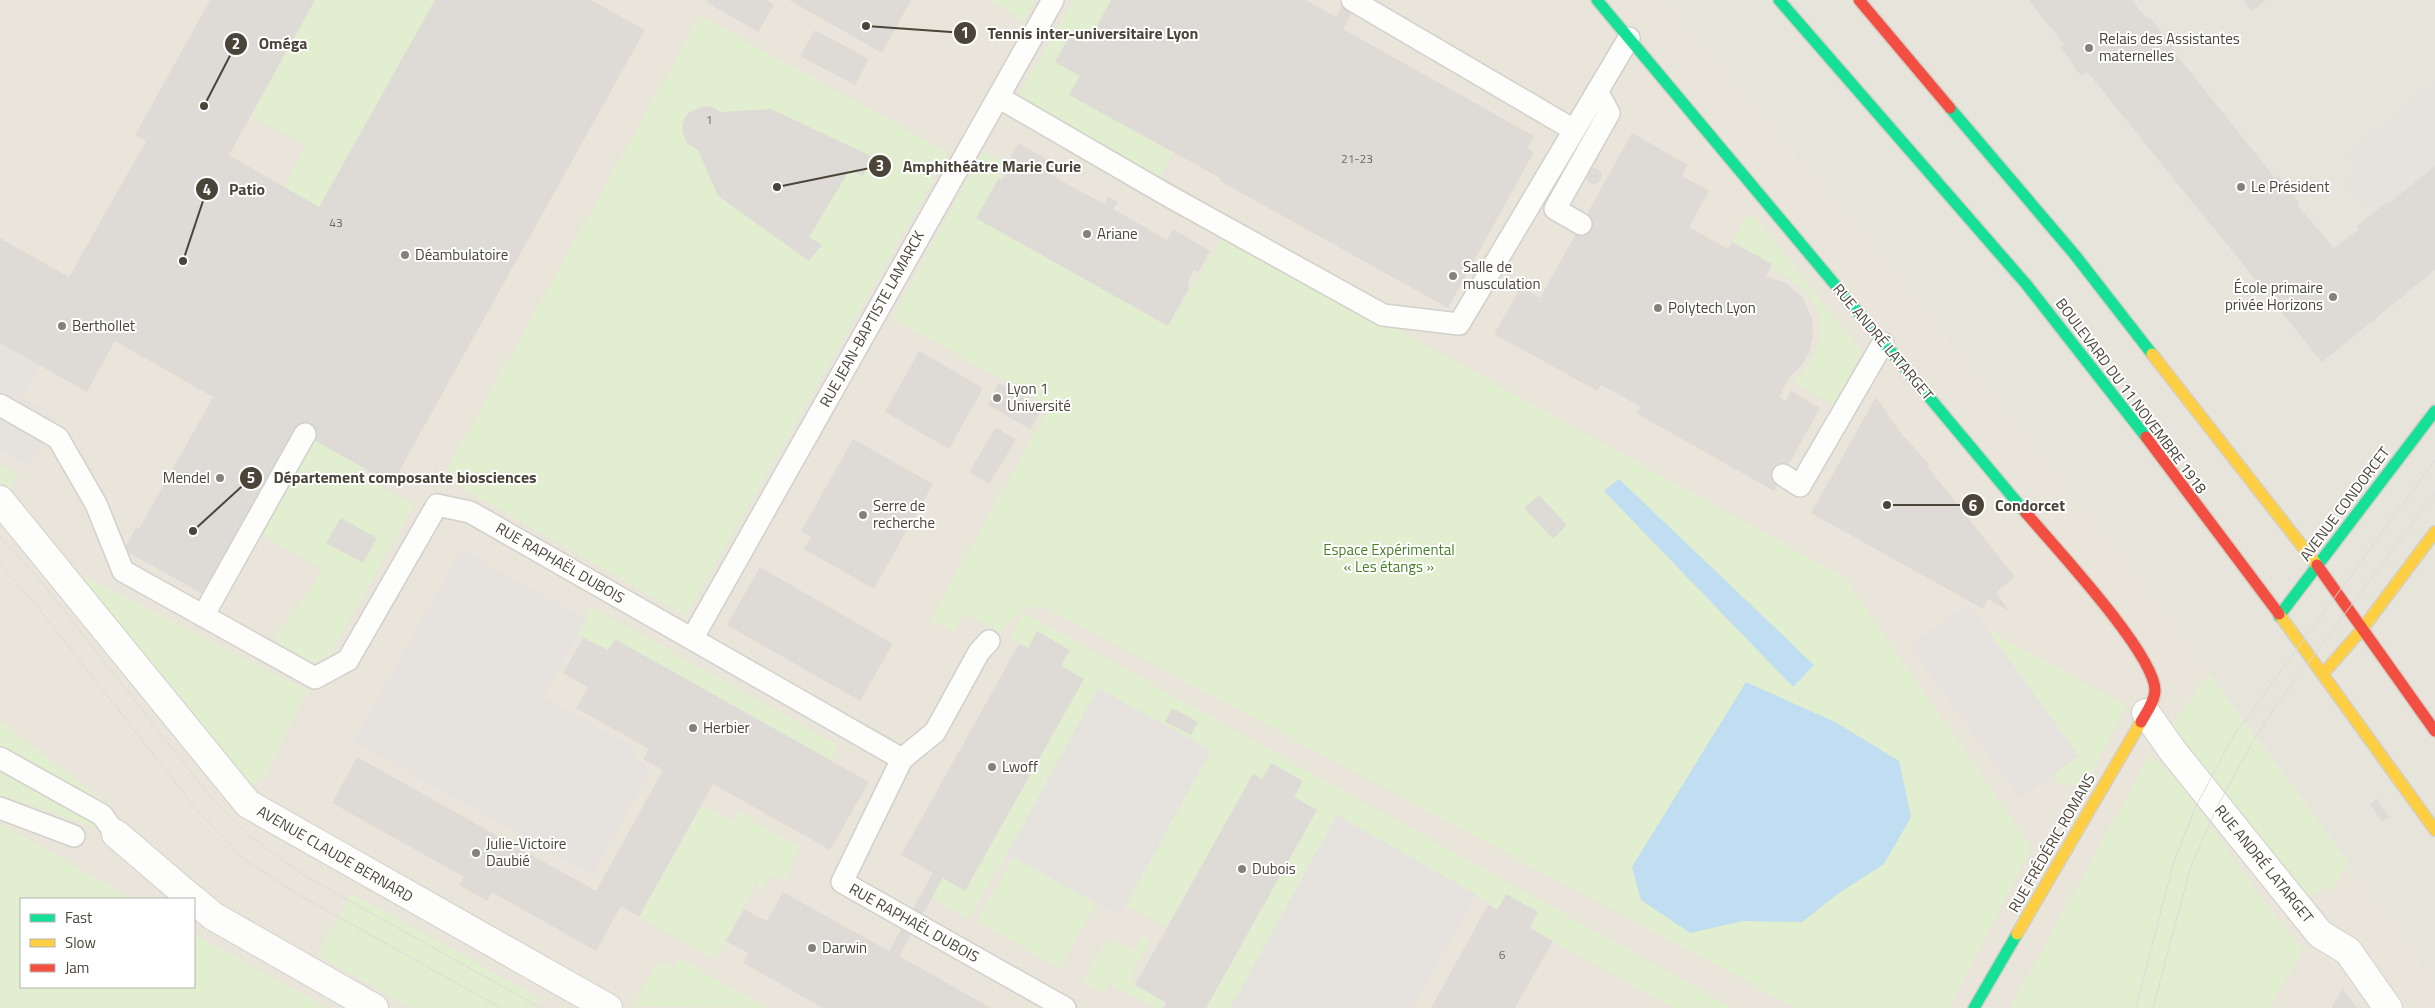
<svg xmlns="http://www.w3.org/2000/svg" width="2435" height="1008" viewBox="0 0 2435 1008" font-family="'Titillium Web',sans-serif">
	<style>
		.residential { fill: #e7e4dc }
		.education { fill: #eae5da; fill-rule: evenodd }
		.green { fill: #e1eecf }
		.parking { fill: #e6e3df }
		.water { fill: #c0ddf1 }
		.building { fill: #dedbd6 }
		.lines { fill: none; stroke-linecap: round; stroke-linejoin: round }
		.lane-casing { stroke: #d2d0cb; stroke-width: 24 }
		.street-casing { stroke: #d2d0cb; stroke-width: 30 }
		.fast-casing { stroke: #d3cfc5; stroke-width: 14 }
		.slow-casing { stroke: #d3cfc5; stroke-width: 14 }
		.jam-casing { stroke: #d3cfc5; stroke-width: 14 }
		.lane { stroke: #fdfdfc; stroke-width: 21 }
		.street { stroke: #fdfdfc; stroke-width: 28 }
		.fast { stroke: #16e098; stroke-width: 11 }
		.slow { stroke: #ffcf43; stroke-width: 11 }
		.jam { stroke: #f24e42; stroke-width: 11 }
		.tram { stroke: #dbdbda; stroke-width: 1 }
		.poi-dot { fill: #868178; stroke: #fff; stroke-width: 2 }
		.labels { text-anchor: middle; stroke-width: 4; stroke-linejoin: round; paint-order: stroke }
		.number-label { font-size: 12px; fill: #706a61 }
		.poi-label { font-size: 15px; fill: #4b4439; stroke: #fff; text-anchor: start }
		.street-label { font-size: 15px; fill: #4b4439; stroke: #fff }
		.park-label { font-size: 15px; fill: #4a7f2a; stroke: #fff }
		.leader { fill: none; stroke: #4b4439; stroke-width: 2 }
		.callout-dot { fill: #4b4439; stroke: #fff; stroke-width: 2 }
		.mark-label { font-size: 15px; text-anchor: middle; font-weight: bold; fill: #fff }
		.callout-label { font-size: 16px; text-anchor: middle; font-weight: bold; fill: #4b4439; stroke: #fff; stroke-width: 4; stroke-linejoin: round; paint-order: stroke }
	</style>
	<rect width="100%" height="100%" fill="#f4f2ee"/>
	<path class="residential" d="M1660,0h775v987l-139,-198 -186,-247 -233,-289 -177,-210z"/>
	<path class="education" d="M0,0h1660l40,43 177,210 233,289 186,247 139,198v21h-2435zM21,899h173v88h-173z"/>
	<path class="green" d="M315,0h120l-116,207 -35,-21 22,-41 -55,-29z
		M989,0h46l-11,21z
		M1074,0h48l-26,47 -25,-14 -16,29 25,14 -11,19 104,57 -15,28 -135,-79 -3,-9z
		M700,16l249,137 -263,463 -243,-139z
		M983,151l24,13 -31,54 192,108 54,-88 191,100 431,239 188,271 -83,160h-152l-749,-400 -23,-1 -26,25 -34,-19 -12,19 -23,-12 120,-214 -158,-88z
		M1745,216l10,1 107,135 -28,53 -40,-23c27,-26 39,-63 9,-93 -9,-9 -21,-15 -33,-21l2,-4 -40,-22z
		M310,437l52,29 -4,8 56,31 -87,155 -18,3 -30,-17 -2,-11 34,-47 11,-19 -65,-37z
		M0,464l18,10 -8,14 -10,-6z
		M80,575l227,115 -42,85 -17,13z
		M592,607l246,138 -7,15 -216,-121 -7,11 -30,-16z
		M1023,612l710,396h-59l-144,-80 8,-16 -32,-18 -9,16 -20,-15 -140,-80 -107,193h-24l111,-198 -23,-13 9,-17 -32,-17 -9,16 -9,-5 -86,153 -41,-22 84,-155 -112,-62 -91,166 -39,64 -37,-20 12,-20 140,-199 -73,-42z
		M1985,628l142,78 -42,78 -23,1 -9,-10 26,-19z
		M2209,674l140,189 -15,23 -35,13 -129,-171z
		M0,721l109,84 -1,2 -108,-61z
		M2150,755l28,26 92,128 33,40 -33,59h-260z
		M0,770l99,54 -2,4 -97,-33z
		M702,805l30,16 6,-9 62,35 -16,34 -13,-6 -10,16 -5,-8 -41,76 -76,-42z
		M0,823l132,76h-111v88h173v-53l133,74h-327z
		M1014,857l82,47 -37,64 -82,-47z
		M352,893l186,104 -6,11h-120l-95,-53z
		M1143,936l7,4 -21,39 7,4 -1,3 28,15 -3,7h-5l-46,-25 -6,10 -19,-11 20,-38 11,-3 19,10z
		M678,961h6l84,47 -136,-2 23,-40 7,-4 12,6z"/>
	<path class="parking" d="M2435,84v82l-47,38 -2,-1 -13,10 -26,-31 12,-11 -13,-15z
		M0,343l41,23 -18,31 34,20 -27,50 -30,-17z
		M461,549l125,70 -42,78 93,52 -4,8 19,12 -59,106 -240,-133z
		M1968,603l111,153 -59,43 -111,-153z
		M1098,688l113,62 -91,166 -113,-62z
		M1337,815l140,80 -64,113h-183z"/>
	<path class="water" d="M1619,479l195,186 -21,22 -189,-196z
		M1746,682l89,40 64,39 12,56 -27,47 -45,29 -37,29 -59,-1 -53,12 -49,-33 -9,-33z"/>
	<path class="building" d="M210,0h105l-86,155 90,52 116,-207h156l54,30 -253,454 -92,-52 -92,165 -84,-47 12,-23 3,2 74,-132 -98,-56 -28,51 -87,-49v-105l69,39 77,-136 -11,-6z
		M707,0h59l8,5 -16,27 -52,-30z
		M789,0h122l-29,53z
		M1111,0h195l30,17 5,-10 11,6 -9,16 191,107 -7,12 7,4 -86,156 -228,-127 2,-2 -153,-84 11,-19 -25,-14 16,-29 16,10z
		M2028,0h104l15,19 2,-2 24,29 -2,2 104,130 4,-2 21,28 -2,2 36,42 25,-19 -2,-3 30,-24 1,2 47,-38v104l-113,92 -234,-289 -2,-1 -5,4 -21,-29 4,-3z
		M2243,0h23l-14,11z
		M815,30l54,29 -14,26 -55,-29z
		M703,106l10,1 8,5 50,-3 100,47 -8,20 -13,-7 -41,68 13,8 -13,16 -91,-65 -20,-46 -11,-7 -5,-12 2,-12 4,-6z
		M1632,133l56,32 -6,11 27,15 -20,36 39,22 4,-7 40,22 -6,12 20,7 16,14 10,21 1,19 -4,16 -8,13 -11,10 -11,21 7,4 5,-10 29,17 -46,83 -138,-78 4,-6 -20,-12 -19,-10 -4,6 -103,-57 27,-47 19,11z
		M1018,143l38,21 -6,10 19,11 35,19 4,-7 10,5 -5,7 54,31 6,-11 37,22 -12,21 -4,-2 -7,14 3,2 -22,40 -192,-108 23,-40 3,2 8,-14 -3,-2z
		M1586 176a8 8 0 1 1 16 0a8 8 0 1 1-16 0Z
		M919,351l64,37 -34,61 -64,-37z
		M999,383l44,25 -13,21 -43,-24z
		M1876,397l23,34 31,34 -3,1 88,111 -19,15 13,19 -21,-12 -5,10 -172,-96z
		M996,427l20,13 -27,44 -20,-12z
		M853,439l80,45 -59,105 -70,-40 7,-12 -10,-6z
		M1539,495l28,30 -14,14 -29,-31z
		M341,518l36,20 -14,25 -37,-20z
		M760,567l133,77 -33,57 -133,-76z
		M1037,631l33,19 -9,16 23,13 -119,212 -22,-13 -44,78 92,52h-168l-80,-45 5,-10 -22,-12 18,-32 23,12 16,-29 106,59 44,-78 -32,-18 118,-211 9,4z
		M583,638l25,12 7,-11 254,143 -39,68 -117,-66 -74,133 -18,-11 -25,45 -104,-59 -5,9 -28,-16 5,-8 -132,-74 25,-46 239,134 67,-121 -20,-11 6,-10 -73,-41 12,-21 -25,-14z
		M1172,708l26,14 -7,13 -26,-13z
		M1271,763l32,18 -9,16 23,13 -111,198h-42l3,-5 -32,-18 118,-211 9,5z
		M2377,799l12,18 -7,5 -12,-18z
		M1506,894l32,18 -8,16 23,13 -38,67h-84l57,-103 9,5z
		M2343,988l14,20h-26z"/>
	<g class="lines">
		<defs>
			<path id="lane" d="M1352,0l222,130
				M998,97l169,98 216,120 76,9 170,-286
				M1581,224l-26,-15 54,-96 -12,-22
				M0,405l58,33 38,66 27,67 192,107 33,-18 89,-155 33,7 432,247 -60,123 223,126
				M1783,475l17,11 83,-143
				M203,616l102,-182
				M692,639l361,-639
				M0,758l102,57 14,19
				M902,759l33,-27 44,-80 10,-11
				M0,808l74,28"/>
			<path id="street" d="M0,500l248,304 360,204
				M2146,713l26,37 148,184 28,17 40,57
				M116,834l76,65
				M194,900l19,16 161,92"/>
			<path id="fast" d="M1597,0l429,513
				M1779,0l247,284 120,153
				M1950,108l125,147 77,99
				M2279,616l156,-205
				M1974,1008l43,-74"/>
			<path id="slow" d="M2152,354l165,211
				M2279,614l156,216
				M2323,674l40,-46 72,-96
				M2017,934l124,-212"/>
			<path id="jam" d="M1859,0l91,108
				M2146,437l133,177
				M2026,513c28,33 128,140 129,177 0,11 -9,23 -14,32
				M2317,565l118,166"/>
		</defs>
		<use href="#lane" class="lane-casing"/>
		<use href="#street" class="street-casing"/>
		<use href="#fast" class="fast-casing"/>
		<use href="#slow" class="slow-casing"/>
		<use href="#jam" class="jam-casing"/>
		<use href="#lane" class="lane"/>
		<use href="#street" class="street"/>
		<use href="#fast" class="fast"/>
		<use href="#slow" class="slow"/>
		<use href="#jam" class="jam"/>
		<path class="tram" d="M0,537l36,38 173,220 38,39 58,42 236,132
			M0,563l39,46 158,201 47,49 50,33 207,116
			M2136,1008l37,-144 23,-58 38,-71 201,-275
			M2153,1008l37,-139 27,-62 35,-64 21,-33 162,-217"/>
	</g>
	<g class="poi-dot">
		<circle cx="2089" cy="48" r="5"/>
		<circle cx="2241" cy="187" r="5"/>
		<circle cx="1087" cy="234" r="5"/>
		<circle cx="405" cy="255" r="5"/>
		<circle cx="1453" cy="276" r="5"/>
		<circle cx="2333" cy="297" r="5"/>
		<circle cx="1658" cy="308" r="5"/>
		<circle cx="62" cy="326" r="5"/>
		<circle cx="997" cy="398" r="5"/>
		<circle cx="220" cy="478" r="5"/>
		<circle cx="863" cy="515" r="5"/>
		<circle cx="693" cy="728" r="5"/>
		<circle cx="992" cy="767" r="5"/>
		<circle cx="476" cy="853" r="5"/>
		<circle cx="1242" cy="869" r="5"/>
		<circle cx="812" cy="948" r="5"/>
	</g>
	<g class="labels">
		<g class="number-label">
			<text x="709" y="124">1</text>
			<text x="1357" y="163">21-23</text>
			<text x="336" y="227">43</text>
			<text x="1502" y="959">6</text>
		</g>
		<g class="poi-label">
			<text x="2099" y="44">Relais des Assistantes<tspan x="2099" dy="17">maternelles</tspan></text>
			<text x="2251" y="192">Le Président</text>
			<text x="1097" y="239">Ariane</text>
			<text x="415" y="260">Déambulatoire</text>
			<text x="1463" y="272">Salle de<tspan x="1463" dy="17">musculation</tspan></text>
			<text x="2323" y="293" text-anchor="end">École primaire<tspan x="2323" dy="17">privée Horizons</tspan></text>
			<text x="1668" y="313">Polytech Lyon</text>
			<text x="72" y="331">Berthollet</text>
			<text x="1007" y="394">Lyon 1<tspan x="1007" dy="17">Université</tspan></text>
			<text x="210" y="483" text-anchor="end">Mendel</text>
			<text x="873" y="511">Serre de<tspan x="873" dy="17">recherche</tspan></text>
			<text x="703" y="733">Herbier</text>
			<text x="1002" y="772">Lwoff</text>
			<text x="486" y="849">Julie-Victoire<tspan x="486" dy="17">Daubié</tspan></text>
			<text x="1252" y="874">Dubois</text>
			<text x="822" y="953">Darwin</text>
		</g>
		<g class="street-label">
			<text transform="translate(872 319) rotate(-61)" y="5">RUE JEAN-BAPTISTE LAMARCK</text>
			<text transform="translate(1883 342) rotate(50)" y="5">RUE ANDRÉ LATARGET</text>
			<text transform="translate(2131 396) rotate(53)" y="5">BOULEVARD DU 11 NOVEMBRE 1918</text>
			<text transform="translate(2345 504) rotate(-53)" y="5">AVENUE CONDORCET</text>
			<text transform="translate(560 563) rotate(30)" y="5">RUE RAPHAËL DUBOIS</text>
			<text transform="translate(2052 843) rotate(-60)" y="5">RUE FRÉDÉRIC ROMANS</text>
			<text transform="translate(335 854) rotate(30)" y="5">AVENUE CLAUDE BERNARD</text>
			<text transform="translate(2264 864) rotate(51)" y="5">RUE ANDRÉ LATARGET</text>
			<text transform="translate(914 923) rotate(29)" y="5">RUE RAPHAËL DUBOIS</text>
		</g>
		<g class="park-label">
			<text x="1389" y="555">Espace Expérimental<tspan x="1389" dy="17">« Les étangs »</tspan></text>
		</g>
	</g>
	<path class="leader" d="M866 26L965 33M204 106L236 44M777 187L880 166M183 261L207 189M193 531L251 478M1887 505L1973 505"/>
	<g class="callout-dot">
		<circle cx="866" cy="26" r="5"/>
		<circle cx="204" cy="106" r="5"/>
		<circle cx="777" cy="187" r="5"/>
		<circle cx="183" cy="261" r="5"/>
		<circle cx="193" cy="531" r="5"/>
		<circle cx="1887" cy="505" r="5"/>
		<circle cx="965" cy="33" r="12"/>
		<circle cx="236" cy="44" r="12"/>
		<circle cx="880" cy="166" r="12"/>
		<circle cx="207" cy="189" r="12"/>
		<circle cx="251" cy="478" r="12"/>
		<circle cx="1973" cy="505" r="12"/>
	</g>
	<g class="mark-label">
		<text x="965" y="38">1</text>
		<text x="236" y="49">2</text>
		<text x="880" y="171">3</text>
		<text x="207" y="195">4</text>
		<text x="251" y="483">5</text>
		<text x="1973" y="511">6</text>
	</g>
	<g class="callout-label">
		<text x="1093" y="39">Tennis inter-universitaire Lyon</text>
		<text x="283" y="49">Oméga</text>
		<text x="992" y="172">Amphithéâtre Marie Curie</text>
		<text x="247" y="195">Patio</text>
		<text x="405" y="483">Département composante biosciences</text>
		<text x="2030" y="511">Condorcet</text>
	</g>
	<rect x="20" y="898" width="175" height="90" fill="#ffffff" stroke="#b7b4b0"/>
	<rect x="30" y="914" width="25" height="8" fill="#16e098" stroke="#b7b4b0"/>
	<text x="65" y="923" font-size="15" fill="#4b4439">Fast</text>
	<rect x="30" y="939" width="25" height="8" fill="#ffcf43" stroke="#b7b4b0"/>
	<text x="65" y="948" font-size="15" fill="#4b4439">Slow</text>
	<rect x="30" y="964" width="25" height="8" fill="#f24e42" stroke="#b7b4b0"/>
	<text x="65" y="973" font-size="15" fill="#4b4439">Jam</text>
</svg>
